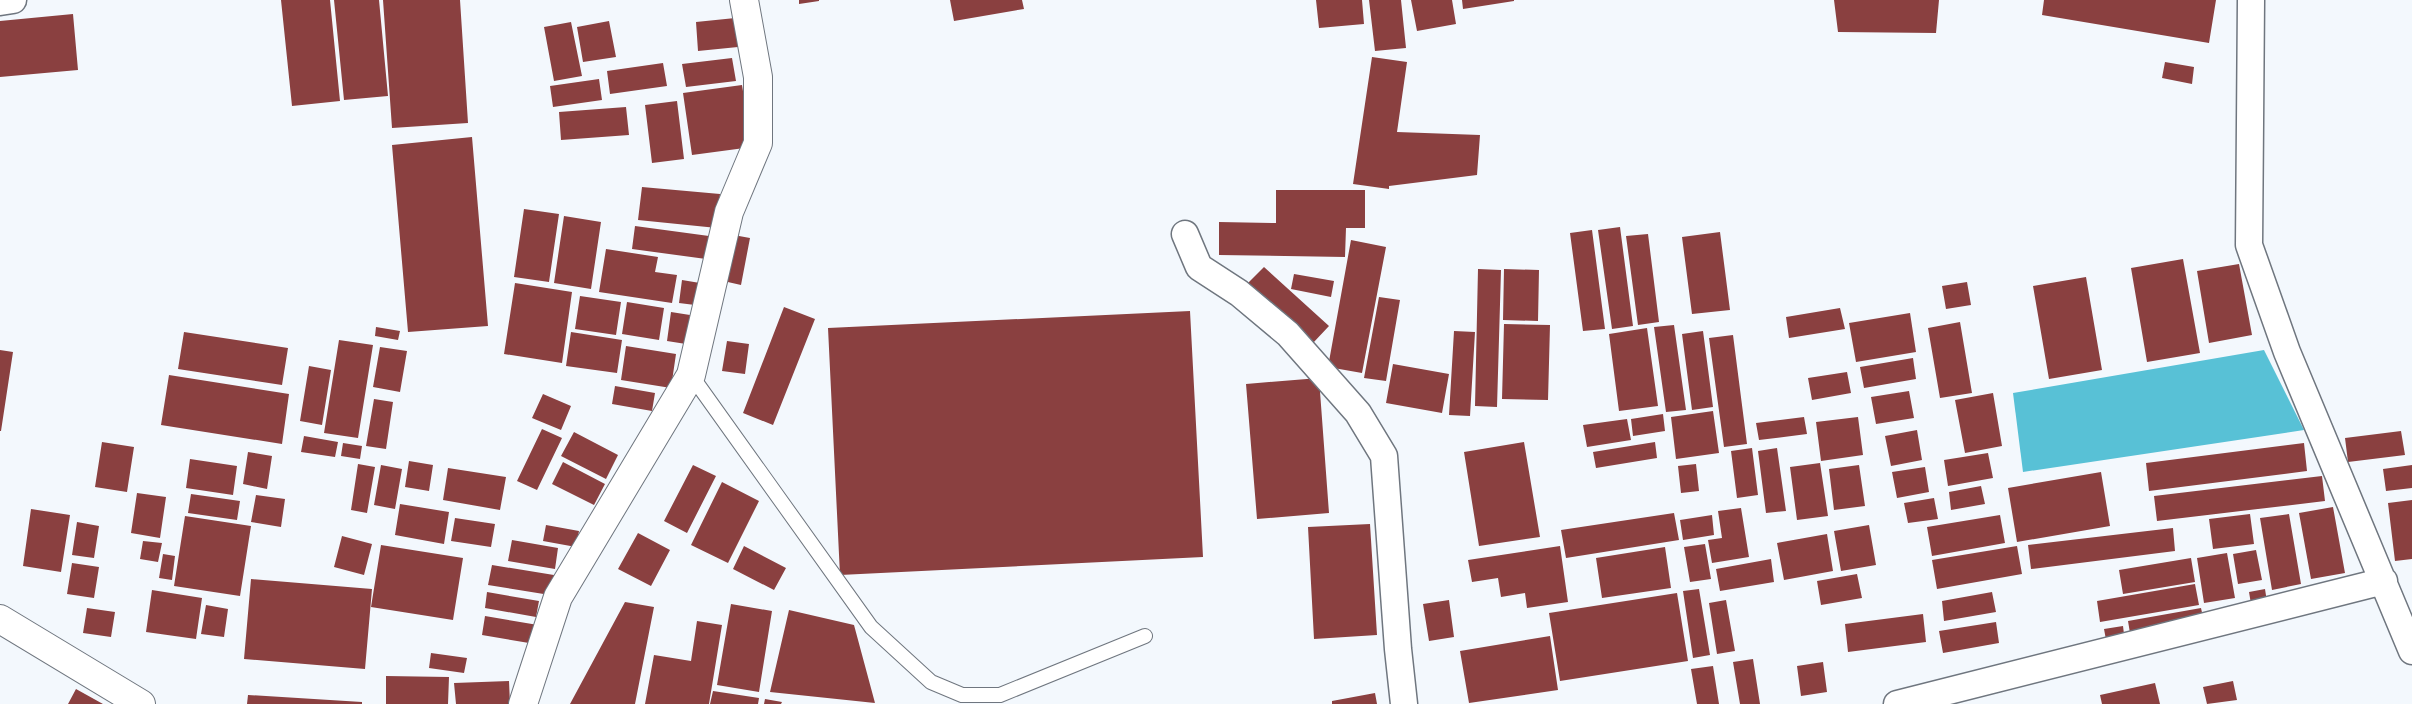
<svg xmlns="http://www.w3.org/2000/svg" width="2412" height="704" viewBox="0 0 2412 704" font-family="'Asap Condensed',sans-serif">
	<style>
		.water { fill: #58c1d6 }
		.building { fill: #8a4040 }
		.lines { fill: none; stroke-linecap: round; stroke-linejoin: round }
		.lane-casing { stroke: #6f767f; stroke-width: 16 }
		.street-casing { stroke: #6f767f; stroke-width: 29 }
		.secondary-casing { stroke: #6f767f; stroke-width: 30 }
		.lane { stroke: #fff; stroke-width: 14 }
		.street { stroke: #fff; stroke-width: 26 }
		.secondary { stroke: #fff; stroke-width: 28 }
	</style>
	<rect width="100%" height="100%" fill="#f3f8fd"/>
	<path class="water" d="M2264,350l40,80 -281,42 -10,-79z"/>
	<path class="building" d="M281,0h49l10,101 -48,5z
		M334,0h45l9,96 -44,4z
		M383,0h77l8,123 -76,5z
		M799,0h20v1l-20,3z
		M950,0h72l2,9 -70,12z
		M1316,0h46l2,24 -45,4z
		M1369,0h32l5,48 -31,3z
		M1411,0h41l4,24 -39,7z
		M1462,0h52v1l-51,8z
		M1834,0h105l-3,33 -98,-1z
		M2044,0h172l-7,43 -167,-28z
		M73,14l5,56 -78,7v-56z
		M745,17l3,29 -50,5 -2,-29z
		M609,21l7,36 -33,5 -6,-35z
		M571,22l11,54 -28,5 -10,-54z
		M1372,57l35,5 -10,70 83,3 -3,40 -88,11v3l-36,-5z
		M732,58l4,23 -50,6 -4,-23z
		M2165,62l29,5 -2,17 -30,-6z
		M663,63l4,23 -57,8 -3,-23z
		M599,79l3,21 -49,7 -3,-21z
		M742,85l10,62 -60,8 -9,-62z
		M677,101l7,58 -32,4 -7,-58z
		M626,107l3,28 -68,5 -2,-28z
		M472,137l16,189 -80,6 -16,-187z
		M642,187l78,7 -3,34 -79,-8z
		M1276,190h89v38h-19l-1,29 -126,-2v-33l57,1z
		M524,209l35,5 -10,68 -35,-5z
		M564,216l37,6 -10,67 -37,-6z
		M635,226l74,10 -3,23 -74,-10z
		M1620,227l13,99 -21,3 -14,-99z
		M1592,230l13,99 -22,2 -13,-98z
		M1720,232l10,78 -38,4 -10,-77z
		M728,234l22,4 -9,47 -22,-5z
		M1648,234l11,88 -21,3 -12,-89z
		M1351,240l35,7 -24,126 -34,-6z
		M606,249l52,8 -3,15 22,3 -5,28 -73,-11z
		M2183,259l17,94 -53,9 -16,-94z
		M2239,264l13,71 -43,8 -12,-72z
		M1264,267l65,59 -16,17 -65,-60z
		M1478,269l23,1 -4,137 -22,-1z
		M1504,269l35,1 -1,51 -35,-1z
		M1294,274l40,7 -3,16 -40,-8z
		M2086,277l16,93 -53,9 -16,-93z
		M682,280l24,4 -3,22 -24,-3z
		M1967,282l4,23 -25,4 -4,-23z
		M515,283l57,9 -10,71 -58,-9z
		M580,296l41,6 -5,33 -41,-6z
		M1379,297l21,3 -14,81 -22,-3z
		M627,302l37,6 -5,32 -37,-6z
		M784,307l31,12 -42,106 -30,-12z
		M1840,308l5,21 -56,9 -3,-21z
		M1190,311l13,246 -363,18 -12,-247z
		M671,312l19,3 -4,29 -19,-3z
		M1910,313l6,39 -60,10 -7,-39z
		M1960,322l12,71 -32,5 -12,-70z
		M1504,324l46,1 -2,75 -46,-1z
		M1674,325l12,85 -20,2 -12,-85z
		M376,327l24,4 -2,9 -23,-4z
		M1647,328l11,78 -39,5 -10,-77z
		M1454,331l21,1 -5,84 -21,-1z
		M1703,331l10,76 -21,3 -10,-76z
		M184,332l104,16 -6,37 -104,-16z
		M571,332l51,8 -5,33 -51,-7z
		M1733,335l14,109 -23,3 -15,-109z
		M339,340l34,5 -15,93 -34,-5z
		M727,341l22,3 -4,30 -23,-3z
		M626,346l50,8 -5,34 -50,-8z
		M380,347l27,4 -7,41 -27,-5z
		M0,350l13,2 -12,79h-1z
		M1913,358l3,21 -52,9 -4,-21z
		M1393,364l56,10 -7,39 -56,-10z
		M309,366l22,4 -9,55 -22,-4z
		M1847,372l4,21 -39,7 -4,-22z
		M169,375l120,19 -7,50 -121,-19z
		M1319,378l10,135 -72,6 -11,-135z
		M615,386l40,7 -3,18 -40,-7z
		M1909,391l5,27 -38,6 -5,-27z
		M1993,393l9,53 -37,7 -10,-53z
		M543,394l28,12 -10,24 -29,-12z
		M374,399l19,3 -7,47 -20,-3z
		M1713,411l6,42 -43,6 -5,-42z
		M1663,414l2,17 -32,5 -2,-17z
		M1804,417l3,17 -48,6 -3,-17z
		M1858,417l5,38 -42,6 -5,-39z
		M1627,419l4,21 -44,7 -4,-22z
		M542,429l20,9 -25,52 -20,-9z
		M1917,430l5,30 -31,6 -6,-30z
		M2401,431l4,24 -57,7 -3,-24z
		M574,432l44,23 -12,24 -45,-23z
		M304,436l34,6 -3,15 -34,-5z
		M102,442l32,5 -7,45 -32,-5z
		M1524,442l16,95 -61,9 -15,-94z
		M1655,442l2,16 -61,10 -3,-16z
		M343,443l19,3 -2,13 -19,-3z
		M2304,443l3,28 -158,20 -3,-28z
		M1752,448l6,47 -21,3 -6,-47z
		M1777,448l9,63 -20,2 -8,-62z
		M248,452l24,4 -5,33 -24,-5z
		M1988,453l5,25 -45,8 -4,-26z
		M190,459l47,7 -4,29 -47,-7z
		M409,461l24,4 -4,26 -24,-4z
		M563,462l42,22 -11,21 -42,-21z
		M1820,463l8,53 -31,4 -7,-53z
		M358,464l17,3 -8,46 -16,-3z
		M1696,464l3,27 -18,2 -3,-27z
		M381,465l21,4 -7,40 -21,-4z
		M693,465l23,11 -29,57 -23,-12z
		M1859,465l6,41 -31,4 -5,-41z
		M2412,465v23l-26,3 -3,-22z
		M1925,467l4,25 -32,6 -5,-26z
		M448,468l58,9 -6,33 -57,-10z
		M2101,472l9,54 -93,16 -9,-54z
		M2322,476l3,25 -168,20 -3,-25z
		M722,482l37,19 -31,62 -37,-18z
		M1981,486l4,18 -34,6 -2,-18z
		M137,493l29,4 -6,41 -29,-5z
		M191,494l49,7 -3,19 -49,-7z
		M256,495l29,4 -4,28 -30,-5z
		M1934,498l4,21 -30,4 -4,-20z
		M2412,500v59l-17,2 -7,-58z
		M400,504l49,8 -5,32 -49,-9z
		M2333,507l12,66 -34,6 -12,-66z
		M1741,508l8,49 -37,6 -4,-23 14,-2 -4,-27z
		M31,509l39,6 -9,57 -38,-6z
		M1674,513l5,27 -113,18 -5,-28z
		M2250,514l4,30 -41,5 -4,-30z
		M2289,514l12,70 -29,6 -12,-72z
		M1712,515l2,20 -31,5 -3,-20z
		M2000,515l5,28 -73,13 -5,-29z
		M185,516l66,10 -11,70 -66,-10z
		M455,518l40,6 -4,23 -40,-6z
		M77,522l22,4 -5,32 -22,-3z
		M1370,524l7,111 -63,4 -6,-112z
		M546,525l33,6 -3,16 -33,-6z
		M1869,525l7,40 -35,6 -7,-40z
		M2173,528l2,23 -144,18 -3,-24z
		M638,533l32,17 -19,36 -33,-17z
		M1827,534l6,37 -49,9 -7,-37z
		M342,536l30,8 -8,31 -30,-8z
		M512,540l46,8 -3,21 -47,-8z
		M143,541l19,2 -4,19 -18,-3z
		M1705,544l6,35 -21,3 -6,-35z
		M381,545l82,13 -10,62 -82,-13z
		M744,546l42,22 -12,22 -41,-21z
		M1560,546l8,56 -41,6 -2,-15 -24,4 -3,-19 -26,4 -4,-22z
		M2017,546l5,28 -85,15 -5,-29z
		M1665,547l6,41 -69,10 -6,-40z
		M2256,550l6,30 -24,4 -5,-30z
		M2227,553l8,45 -31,5 -7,-45z
		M163,554l12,2 -3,24 -13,-2z
		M2191,558l4,24 -72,12 -4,-24z
		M1771,559l3,23 -54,9 -4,-22z
		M72,563l27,4 -5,31 -27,-4z
		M492,565l68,11 -4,20 -68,-11z
		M1857,574l5,24 -41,7 -4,-24z
		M251,579l121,10 -7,80 -121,-10z
		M2195,584l4,21 -99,17 -3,-21z
		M1699,589l11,66 -17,3 -10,-67z
		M2265,589l2,13 -16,2 -2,-12z
		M152,590l50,8 -6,41 -50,-7z
		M487,592l52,9 -3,16 -51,-9z
		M1992,592l4,20 -52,9 -2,-20z
		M1677,593l11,68 -128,20 -11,-68z
		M1449,600l5,37 -25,4 -6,-37z
		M1726,600l9,51 -18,3 -8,-51z
		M625,602l29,5 -19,97h-65z
		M731,604l41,7 -13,81 -42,-7z
		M206,605l22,4 -4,28 -23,-3z
		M87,608l28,4 -4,25 -28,-4z
		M2201,608l4,18 -74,13 -3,-18z
		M789,610l65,15 21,78 -105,-11z
		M1923,614l3,28 -78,10 -3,-28z
		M485,616l53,9 -3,19 -53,-9z
		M697,621l25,4 -13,79h-64l9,-49 37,6z
		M1996,622l3,21 -56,10 -4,-22z
		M2123,626l2,16 -18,3 -3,-16z
		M1550,636l8,54 -89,13 -9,-52z
		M431,653l36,5 -3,15 -35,-5z
		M1753,659l7,45h-20l-7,-42z
		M1823,662l4,30 -26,4 -4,-30z
		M1713,666l6,38h-22l-6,-35z
		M386,676l63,1 -1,27h-62z
		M509,681l1,23h-54l-2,-21z
		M2233,681l4,19 -30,4 -4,-17z
		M2155,683l5,21h-58l-2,-9z
		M76,689l27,15h-35z
		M713,691l46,7 -1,6h-48z
		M1375,693l2,11h-45v-3z
		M248,695l114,7v2h-115z
		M765,699l17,3 -1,2h-17z"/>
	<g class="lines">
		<defs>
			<path id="lane" d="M691,375l180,252 60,55 31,13h38l145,-59"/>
			<path id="street" d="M2251,0l-2,245 38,107 125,299
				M0,2l13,-2
				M1185,234l14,33 40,26 49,41 70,79 26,43 14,193 6,55
				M1897,704l487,-123"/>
			<path id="secondary" d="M0,619l141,85
				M523,704l35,-107 133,-222 38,-163 29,-69v-66l-14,-77"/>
		</defs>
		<use href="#lane" class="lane-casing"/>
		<use href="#street" class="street-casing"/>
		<use href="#secondary" class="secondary-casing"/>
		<use href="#lane" class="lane"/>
		<use href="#street" class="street"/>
		<use href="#secondary" class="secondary"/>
	</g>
</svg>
